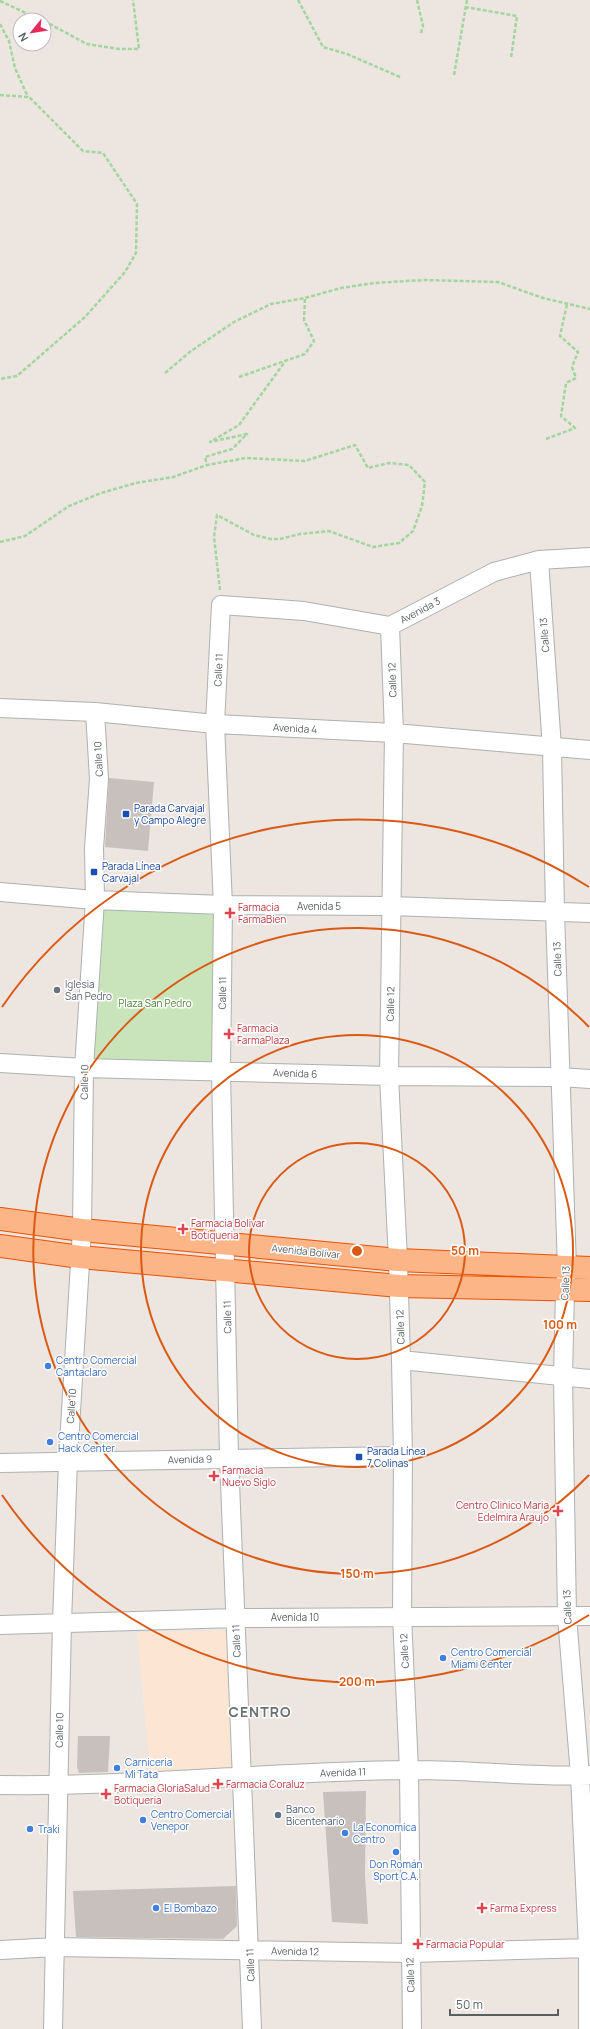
<svg xmlns="http://www.w3.org/2000/svg" width="590" height="2029" viewBox="0 0 590 2029" font-family="Manrope,sans-serif">
	<style>
		.commercial { fill: #fde5d3 }
		.green { fill: #c9e4bb }
		.building { fill: #c7c0bd }
		.lines { fill: none; stroke-linecap: round; stroke-linejoin: round }
		.minor-casing { stroke: #acb1b3; stroke-width: 20 }
		.highway-casing { stroke: #eb5101; stroke-width: 24 }
		.path { stroke: #a3d69f; stroke-width: 2.5; stroke-dasharray: 4 2; stroke-linecap: butt }
		.minor { stroke: #fff; stroke-width: 18 }
		.highway { stroke: #fcb586; stroke-width: 22 }
		.ring { fill: none; stroke: #da5a14; stroke-width: 2 }
		.transit-dot { fill: #1a4fb4; stroke: #fff; stroke-width: 1.5 }
		.health-dot { fill: #e0444e; stroke: #fff; stroke-width: 1.5 }
		.worship-dot { fill: #6b7280; stroke: #fff; stroke-width: 1.5 }
		.shop-dot { fill: #3f7fe0; stroke: #fff; stroke-width: 1.5 }
		.service-dot { fill: #5c6f8a; stroke: #fff; stroke-width: 1.5 }
		.labels { text-anchor: middle; stroke-width: 3; stroke-linejoin: round; paint-order: stroke }
		.street-label { font-size: 10px; fill: #595f61; stroke: #fff }
		.transit-label { font-size: 10px; fill: #164399; stroke: #fff; text-anchor: start }
		.health-label { font-size: 10px; fill: #be3a42; stroke: #fff; text-anchor: start }
		.worship-label { font-size: 10px; fill: #5b616d; stroke: #fff; text-anchor: start }
		.park-label { font-size: 10px; fill: #4c8434; stroke: #fff }
		.shop-label { font-size: 10px; fill: #366cbe; stroke: #fff; text-anchor: start }
		.service-label { font-size: 10px; fill: #4e5e75; stroke: #fff; text-anchor: start }
		.district-label { font-size: 14px; font-weight: bold; letter-spacing: 1px; fill: #6a7173; stroke: #fff }
		.centre { fill: #da5a14; stroke: #fff; stroke-width: 2 }
		.ring-label { font-size: 12px; text-anchor: middle; font-weight: bold; fill: #da5a14; stroke: #fff; stroke-width: 3; stroke-linejoin: round; paint-order: stroke }
	</style>
	<rect width="100%" height="100%" fill="#ece5e0"/>
	<path class="commercial" d="M227,1631l5,145 -82,-4 -13,-140z"/>
	<path class="green" d="M95,900l128,5 -2,166 -137,-3z"/>
	<path class="building" d="M109,778l45,4 -6,69 -43,-4z
		M78,1736h32l-2,36 -29,1 -2,-6z
		M366,1791l-1,83 3,50 -36,-2 -9,-130z
		M236,1886l1,40 -14,13 -147,-2 -3,-46z"/>
	<g class="lines">
		<defs>
			<path id="minor" d="M539,560l13,188 3,164 12,356 -2,22 -2,87 4,240 13,158 8,173v81
				M390,626l4,107 -5,343 9,184 3,100 2,96 -1,160 7,154 3,259
				M0,708l95,4 120,12 179,9 196,17
				M0,892l95,8 128,5 168,1 199,7
				M0,1063l84,5 305,8 172,1 29,2
				M401,1360l189,19
				M0,1463l403,-7
				M0,1625l235,-7 355,-2
				M0,1785c136,2 272,-14 408,-15 61,-1 122,8 182,5
				M0,1950l56,-3 354,6 180,-5
				M53,2029l9,-407 6,-161 14,-231 2,-162 11,-168 -1,-52 5,-69 -4,-67
				M252,2029l-23,-571 -8,-387 2,-166 -8,-181 6,-119 83,6 86,15 104,-54 45,-12 51,-3"/>
			<path id="highway" d="M0,1219l82,11 316,30 192,8
				M0,1246l80,11 319,29 191,4"/>
		</defs>
		<use href="#minor" class="minor-casing"/>
		<use href="#highway" class="highway-casing"/>
		<path class="path" d="M298,0l25,47 24,7 53,23
			M417,0l6,26 -2,7
			M0,1l41,19
			M465,7l52,9 -6,42
			M44,21l43,23 32,5h20l-6,-49
			M0,24l9,17 6,27 13,29
			M454,75l13,-75
			M0,95l29,2 54,54 20,2 34,51 -1,49 -11,19 -40,45 -68,59 -17,3
			M165,373l26,-22 43,-29 37,-18 34,-6 36,-10 33,-5 50,-3 74,2 45,16 47,11
			M239,377l66,-23 9,-13 -10,-21 1,-22
			M546,439l29,-11 -14,-12 5,-33 10,-5 -4,-11 6,-15 -18,-16 7,-32
			M0,542l25,-6 44,-30 32,-13 35,-10 37,-6 34,-12
			M220,590l-6,-53 3,-22 37,20 17,4h9l20,-5 29,-3 44,16 26,-4 14,-12 9,-25 3,-24 -16,-17 -20,-2 -21,5 -13,-23 -50,16 -59,-3 -39,7 -2,-8 27,-8 15,-15 -37,8 29,-17 45,-62"/>
		<use href="#minor" class="minor"/>
		<use href="#highway" class="highway"/>
	</g>
	<g class="ring">
		<circle cx="357" cy="1251" r="108"/>
		<circle cx="357" cy="1251" r="216"/>
		<path d="M589 1475A323 323 0 1 1 589 1027"/>
		<path d="M589 1615A431 431 0 0 1 2 1495M2 1007A431 431 0 0 1 589 887"/>
	</g>
	<g class="transit-dot">
		<rect x="122" y="810" width="8" height="8" rx="2"/>
		<rect x="90" y="868" width="8" height="8" rx="2"/>
		<rect x="355" y="1453" width="8" height="8" rx="2"/>
	</g>
	<g class="health-dot">
		<path d="M228 907h4v4h4v4h-4v4h-4v-4h-4v-4h4z"/>
		<path d="M227 1028h4v4h4v4h-4v4h-4v-4h-4v-4h4z"/>
		<path d="M181 1223h4v4h4v4h-4v4h-4v-4h-4v-4h4z"/>
		<path d="M212 1470h4v4h4v4h-4v4h-4v-4h-4v-4h4z"/>
		<path d="M556 1505h4v4h4v4h-4v4h-4v-4h-4v-4h4z"/>
		<path d="M216 1778h4v4h4v4h-4v4h-4v-4h-4v-4h4z"/>
		<path d="M104 1788h4v4h4v4h-4v4h-4v-4h-4v-4h4z"/>
		<path d="M480 1902h4v4h4v4h-4v4h-4v-4h-4v-4h4z"/>
		<path d="M416 1938h4v4h4v4h-4v4h-4v-4h-4v-4h4z"/>
	</g>
	<circle class="worship-dot" cx="57" cy="990" r="4"/>
	<g class="shop-dot">
		<circle cx="48" cy="1366" r="4"/>
		<circle cx="50" cy="1442" r="4"/>
		<circle cx="443" cy="1658" r="4"/>
		<circle cx="117" cy="1768" r="4"/>
		<circle cx="143" cy="1820" r="4"/>
		<circle cx="30" cy="1829" r="4"/>
		<circle cx="345" cy="1833" r="4"/>
		<circle cx="396" cy="1852" r="4"/>
		<circle cx="156" cy="1908" r="4"/>
	</g>
	<circle class="service-dot" cx="278" cy="1815" r="4"/>
	<g class="labels">
		<g class="street-label">
			<text transform="translate(420 610) rotate(-28)" y="4">Avenida 3</text>
			<text transform="translate(544 635) rotate(-94)" y="4">Calle 13</text>
			<text transform="translate(218 670) rotate(-87)" y="4">Calle 11</text>
			<text transform="translate(392 680) rotate(-92)" y="4">Calle 12</text>
			<text transform="translate(295 728) rotate(3)" y="4">Avenida 4</text>
			<text transform="translate(98 759) rotate(-93)" y="4">Calle 10</text>
			<text x="319" y="910">Avenida 5</text>
			<text transform="translate(557 959) rotate(-92)" y="4">Calle 13</text>
			<text transform="translate(222 993) rotate(-89)" y="4">Calle 11</text>
			<text transform="translate(390 1004) rotate(-89)" y="4">Calle 12</text>
			<text transform="translate(295 1073) rotate(2)" y="4">Avenida 6</text>
			<text transform="translate(84 1082) rotate(-89)" y="4">Calle 10</text>
			<text transform="translate(306 1251) rotate(6)" y="4">Avenida Bolívar</text>
			<text transform="translate(565 1283) rotate(-87)" y="4">Calle 13</text>
			<text transform="translate(227 1317) rotate(-91)" y="4">Calle 11</text>
			<text transform="translate(400 1327) rotate(-92)" y="4">Calle 12</text>
			<text transform="translate(71 1406) rotate(-86)" y="4">Calle 10</text>
			<text transform="translate(190 1459) rotate(-1)" y="4">Avenida 9</text>
			<text transform="translate(567 1607) rotate(-92)" y="4">Calle 13</text>
			<text x="295" y="1621">Avenida 10</text>
			<text transform="translate(236 1641) rotate(-92)" y="4">Calle 11</text>
			<text transform="translate(404 1651) rotate(-93)" y="4">Calle 12</text>
			<text transform="translate(59 1730) rotate(-89)" y="4">Calle 10</text>
			<text transform="translate(343 1772) rotate(-2)" y="4">Avenida 11</text>
			<text transform="translate(295 1951) rotate(1)" y="4">Avenida 12</text>
			<text transform="translate(250 1965) rotate(-92)" y="4">Calle 11</text>
			<text transform="translate(410 1975) rotate(-92)" y="4">Calle 12</text>
		</g>
		<g class="transit-label">
			<text x="134" y="812">Parada Carvajal<tspan x="134" dy="12">y Campo Alegre</tspan></text>
			<text x="102" y="870">Parada Línea<tspan x="102" dy="12">Carvajal</tspan></text>
			<text x="367" y="1455">Parada Línea<tspan x="367" dy="12">7 Colinas</tspan></text>
		</g>
		<g class="health-label">
			<text x="238" y="911">Farmacia<tspan x="238" dy="12">FarmaBien</tspan></text>
			<text x="237" y="1032">Farmacia<tspan x="237" dy="12">FarmaPlaza</tspan></text>
			<text x="191" y="1227">Farmacia Bolivar<tspan x="191" dy="12">Botiqueria</tspan></text>
			<text x="222" y="1474">Farmacia<tspan x="222" dy="12">Nuevo Siglo</tspan></text>
			<text x="549" y="1509" text-anchor="end">Centro Clinico Maria<tspan x="549" dy="12">Edelmira Araujo</tspan></text>
			<text x="226" y="1788">Farmacia Coraluz</text>
			<text x="114" y="1792">Farmacia GloriaSalud<tspan x="114" dy="12">Botiqueria</tspan></text>
			<text x="490" y="1912">Farma Express</text>
			<text x="426" y="1948">Farmacia Popular</text>
		</g>
		<g class="worship-label">
			<text x="65" y="988">Iglesia<tspan x="65" dy="12">San Pedro</tspan></text>
		</g>
		<g class="park-label">
			<text x="155" y="1007">Plaza San Pedro</text>
		</g>
		<g class="shop-label">
			<text x="56" y="1364">Centro Comercial<tspan x="56" dy="12">Cantaclaro</tspan></text>
			<text x="58" y="1440">Centro Comercial<tspan x="58" dy="12">Hack Center</tspan></text>
			<text x="451" y="1656">Centro Comercial<tspan x="451" dy="12">Miami Center</tspan></text>
			<text x="125" y="1766">Carniceria<tspan x="125" dy="12">Mi Tata</tspan></text>
			<text x="151" y="1818">Centro Comercial<tspan x="151" dy="12">Venepor</tspan></text>
			<text x="353" y="1831">La Economica<tspan x="353" dy="12">Centro</tspan></text>
			<text x="38" y="1833">Traki</text>
			<text x="396" y="1868" text-anchor="middle">Don Román<tspan x="396" dy="12">Sport C.A.</tspan></text>
			<text x="164" y="1912">El Bombazo</text>
		</g>
		<g class="service-label">
			<text x="286" y="1813">Banco<tspan x="286" dy="12">Bicentenario</tspan></text>
		</g>
		<g class="district-label">
			<text x="260" y="1717">CENTRO</text>
		</g>
	</g>
	<circle cx="357" cy="1251" r="6" class="centre"/>
	<g class="ring-label">
		<text x="465" y="1255">50 m</text>
		<text x="560" y="1329">100 m</text>
		<text x="357" y="1578">150 m</text>
		<text x="357" y="1686">200 m</text>
	</g>
	<g transform="translate(32 32) rotate(240)"><circle r="19" fill="#ffffff" stroke="#bdbfc0"/>
	<path d="M0-3L7 15L0 10L-7 15Z" fill="#e8295c"/>
	<text y="-6" font-size="11" font-weight="bold" text-anchor="middle" fill="#595f61">N</text>
	</g>
	<path d="M450 2009v6h108v-6" fill="none" stroke="#595f61" stroke-width="2"/>
	<text x="456" y="2009" font-size="12" fill="#595f61" stroke="#ffffff" stroke-width="3" paint-order="stroke">50 m</text>
</svg>
